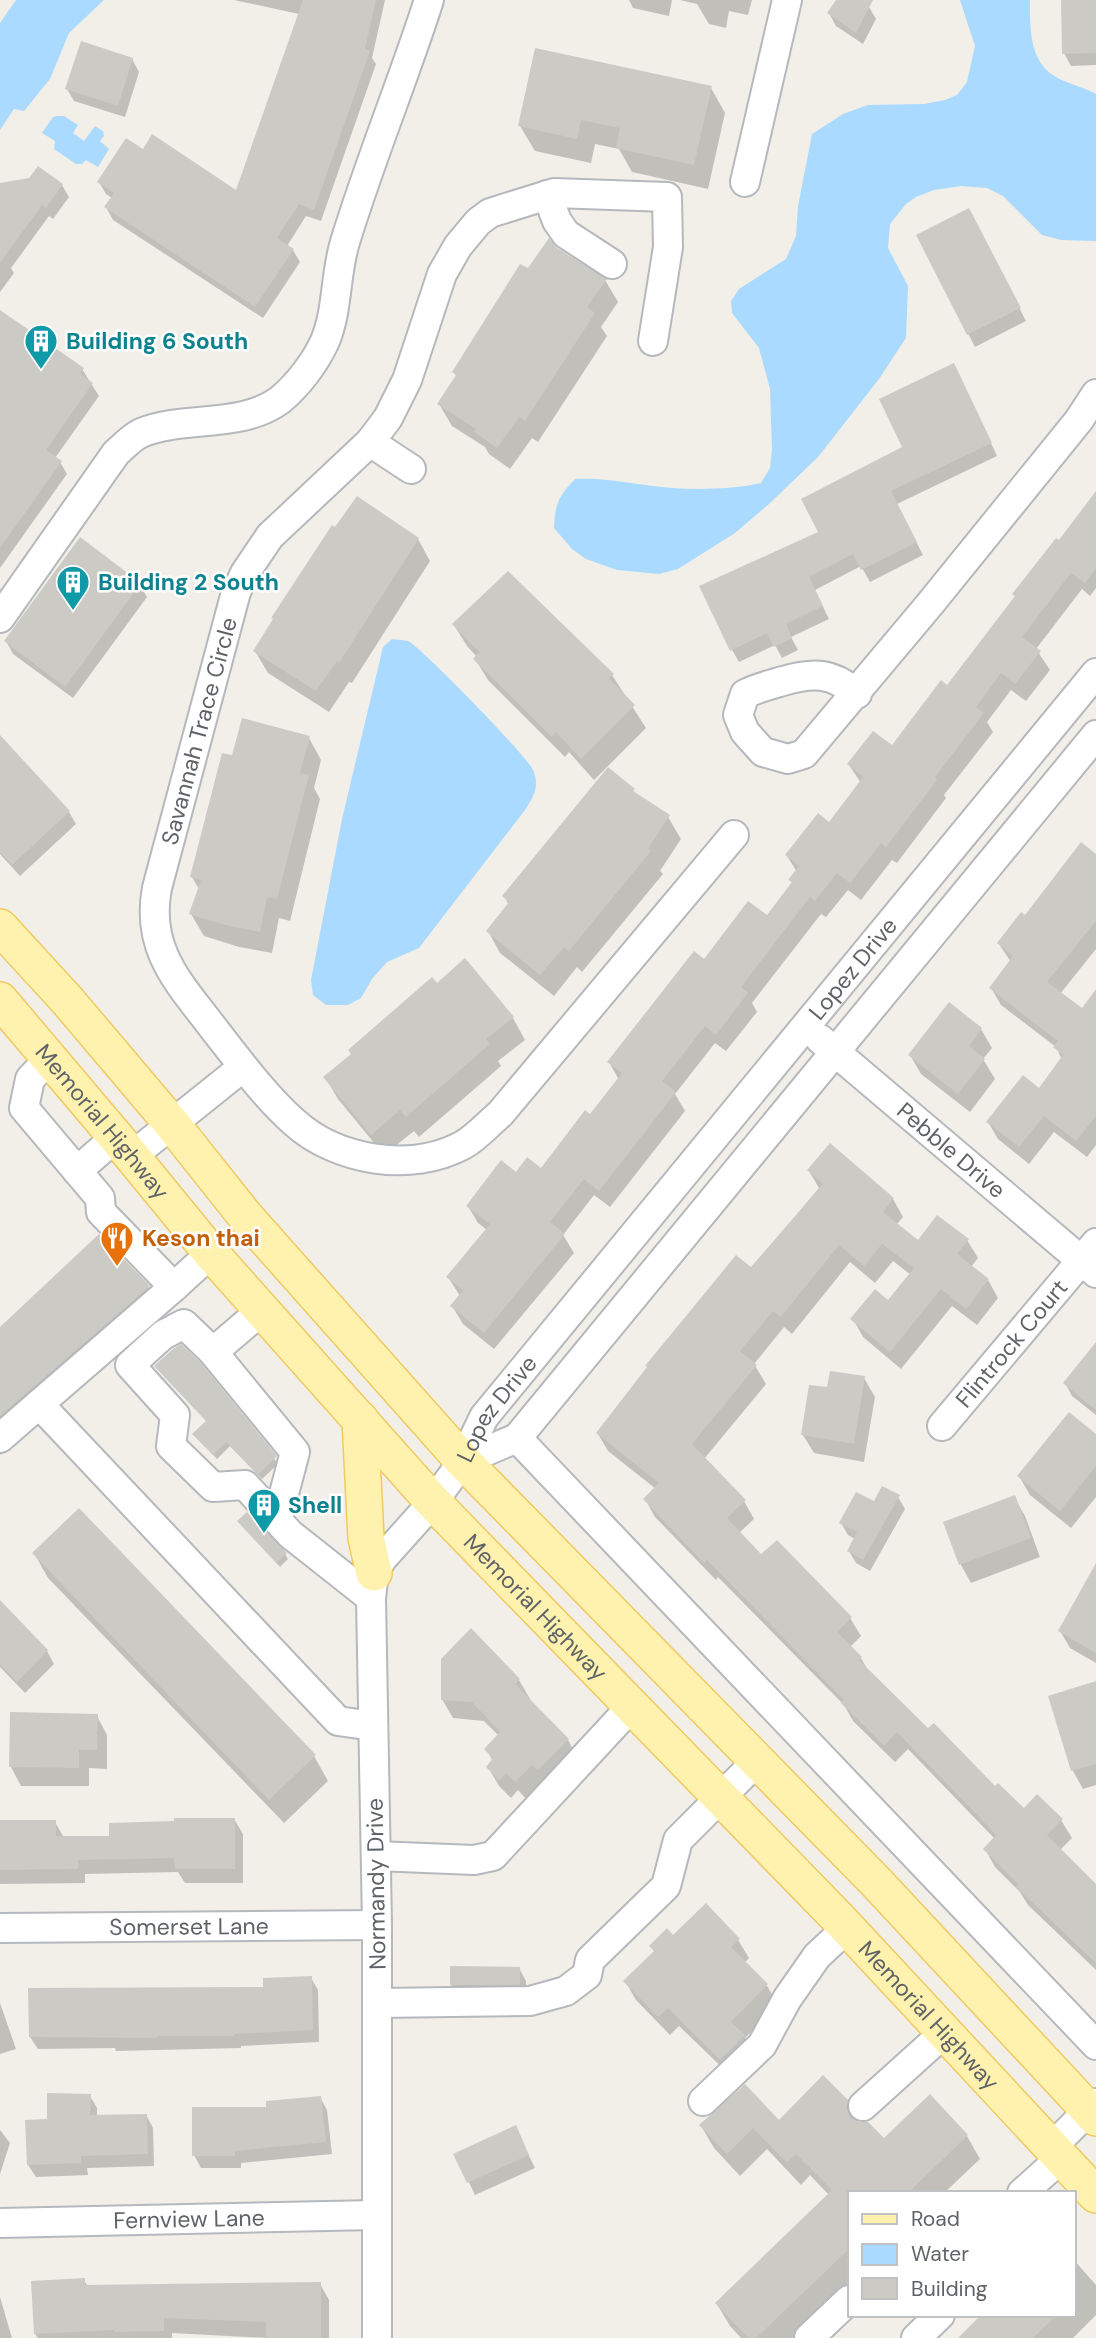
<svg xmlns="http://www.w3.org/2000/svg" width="1096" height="2338" viewBox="0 0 1096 2338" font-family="'DM Sans',sans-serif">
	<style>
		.water { fill: #aadaff }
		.shadow { fill: #0003 }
		.building { fill: #cccac5 }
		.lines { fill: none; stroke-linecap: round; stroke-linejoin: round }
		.minor-casing { stroke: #b5b8bc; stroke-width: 32 }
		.major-casing { stroke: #f2c960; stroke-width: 38 }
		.minor { stroke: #fff; stroke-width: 28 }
		.major { stroke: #fff2af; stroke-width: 35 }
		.labels { text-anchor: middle; stroke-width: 5; stroke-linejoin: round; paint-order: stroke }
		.culture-label { font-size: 23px; font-weight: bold; fill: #0d838f; stroke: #fff; text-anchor: start }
		.street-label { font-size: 23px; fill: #5f6368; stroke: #fff }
		.food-label { font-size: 23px; font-weight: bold; fill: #c56008; stroke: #fff; text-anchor: start }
	</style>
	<rect width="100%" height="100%" fill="#f1efe8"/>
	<path class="water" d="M16,0h88l-35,33 -19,46 -26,32 -10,-2 -14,21v-107z
		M960,0h70c0,25 -1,56 20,73 13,10 32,13 46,21v147l-35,-1 -19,-5 -39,-39 -16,-8 -26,-2 -27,4 -18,7 -10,7 -16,20 -2,24 20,38 -2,52 -27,41 -61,78 -49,47 -34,29 -57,36 -19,5 -42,-4 -31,-11 -14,-10 -18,-21c1,-24 4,-31 21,-49 34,-2 65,7 98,9 28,2 61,1 88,-5l9,-15 2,-18 -2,-61 -11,-41 -27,-35 -1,-12 8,-12 47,-30 10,-23 2,-30 14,-72 31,-20 25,-9 56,-1 21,-4 12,-5 10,-13 8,-36z
		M57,116h7l14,9 -5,8 11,8 11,-15 8,5 1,5 -4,5 9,8 -11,18 -12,-7 -4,4h-6l-22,-15 1,-8 -13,-8 11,-16z
		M392,639c5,1 12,1 16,2 12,5 120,116 125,129 7,16 1,26 -8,40l-106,138 -32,14 -15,17 -11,19 -13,7h-22l-13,-10 -2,-15 31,-161 41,-172z"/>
	<path class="shadow" d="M234,0h151l-13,58 4,6 -55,157 -15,-5 -19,30 6,4 7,12 -37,56 -150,-98 -7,-13 6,-9 -6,-4 -7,-12 44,-31 94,41 62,-178z
		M629,0h43l-3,16 -36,-8z
		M680,0h72l-4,15 -19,-4 -3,17 -17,-4 -12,-20z
		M838,0h21l10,7 7,12 -13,25 -27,-18 -7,-13z
		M1063,0h33v65l-25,1 -7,-13z
		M132,59l7,13 -14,45 -51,-16 -7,-12z
		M711,88l14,25 -17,76 -76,-17 -13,-23 -24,-5 -4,19 -56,-12 -15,-25z
		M0,185h62l7,12 -16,22 -4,-3 -38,52 3,5 -14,19z
		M976,222l50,99 -51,26 -57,-111z
		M556,249l49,31 13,22 -17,25 6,9 -69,106 -6,-4 -22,31 -21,-15 -4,-7 -33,-21 -13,-22 18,-27 -3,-5 74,-101z
		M0,312l82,57 17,27 -44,62 5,4 7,12 -67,94z
		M960,377l37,79 -100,48 26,51 -53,27 -9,-16 -46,24 14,29 -38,18 7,13 -16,8 -7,-13 -36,17 -7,-12 89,-117 83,-85z
		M1096,494v94l-6,8 -8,-7 -46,60 14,21 -24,31 -15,-11 -24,32 6,10 -49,63 2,3 -49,65 -5,-3 -31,40 -13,-10 -22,27 -5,-3 -69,89 5,9 -31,39 -11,-8 -40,51 10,17 -75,96 -16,-12 -31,40 11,18 -80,96 -31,-25 -11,-18 8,-10 -12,-19 39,-47 -9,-7 -10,-17 48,-31 25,-5 50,-54 28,-36 -10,-18 95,-101 63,-43 26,-34 -3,-4 7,-8 -10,-16 43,-31 31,-42 -12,-18 43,-18 55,-59z
		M81,539l59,46 7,12 -74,101 -60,-44 -7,-13z
		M418,539l12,22 -78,122 -3,-1 -20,30 -61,-39 -13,-22z
		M454,625l158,50 34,53 -52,52 -25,-28 -4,5 -77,-77 -13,-21 2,-2 -10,-11z
		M0,737l69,75 7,12 -56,52 -20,-22z
		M309,738l12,22 -7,28 6,11 -30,122 -11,-3 -7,35 -33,-6 -35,-11 -13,-22 8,-25 -7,-12 41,-119z
		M633,790l3,6 32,21 13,22 -21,32 3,3 -81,98 -5,-5 -23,29 -54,-43 -12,-22 21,-26 -5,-9z
		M1096,855v94l-36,45 22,17 14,1v133l-9,12 -33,-25 -25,32 -31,-25 -10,-17 52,-32 22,-30 -6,-13 -55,-42 -10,-17 20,-26 -12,-18 26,-27z
		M465,961l48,57 12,22 -27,21 3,5 -82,71 -5,-6 -30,24 -46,-56 -13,-22z
		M981,1029l11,19 -9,11 12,20 -25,33 -49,-38 -11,-19z
		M809,1171l84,28 10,18 -7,8 22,18 49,-3 11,18 -7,9 17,13 10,18 -21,27 -25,-19 -51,63 -38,-32 -10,-18 35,-16 23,-28 -18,-14 -18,22 -25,-21 -58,72 -8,-7 -30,37 12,20 -62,75 40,42 10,18 -15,14 22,24 89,61 11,18 -11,11 11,11 9,16 58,57 67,58 29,21 37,10 11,18 -12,12 36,36v84l-68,-65 -8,-13 -25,-25 -10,-18 10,-10 -87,-90 -13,13 -42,-41 -9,-16 -126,-128 -2,3 -61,-63 -10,-18 11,-10 -48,-38 -10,-17 153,-165 68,-81z
		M148,1287l15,25 -163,143v-125z
		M1096,1345v70l-24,-19 -7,-13z
		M199,1364l79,100 -16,15 -32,-33 -13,13 -19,-20 9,-17 -51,-56z
		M864,1378l11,19 -11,65 -50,-9 -11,-18 25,-46z
		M1096,1437v60l-25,31 -41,-33 -11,-19z
		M898,1497l7,12 -35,62 -14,-8 -7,-12 6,-12 -7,-4 -7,-12z
		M1014,1497l11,19 15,41 -69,26 -10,-18 -16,-42z
		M239,1521l46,33 3,5 -8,8z
		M34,1553l280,203 14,25 -44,42 -236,-245z
		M1096,1588v75l-26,-15 -10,-17z
		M7,1610l40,41 7,13 -29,29 -25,-26v-50z
		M471,1631l48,49 11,19 -2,1 40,40 10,19 -51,41 -9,-10 -7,8 -12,-12 -11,-19 5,-6 -7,-12 13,-13 -15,-15 -31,-3 -11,-19z
		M1096,1683v102l-13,4 -10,-18 -23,-73z
		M97,1716l10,19v34l-18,-1v18h-68l-10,-19z
		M234,1819l9,15v49h-58l-7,-11 -93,2v9l-85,1v-62h55l8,14 48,2z
		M673,1937l65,3 11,18 -5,5 23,23 11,18 -33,34 9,16 -22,23 -53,-51 -9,9 -34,-35 -11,-19 30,-28 -4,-7z
		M519,1968l7,13v15l-68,1 -7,-12z
		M311,1978l7,12 1,52 -78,4v2l-125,3 -1,-3 -77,1 -8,-12z
		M0,2003l16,46 -16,5z
		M90,2096l7,12v9l49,-2 7,13 1,38 -67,2 1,7 -52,2 -8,-12 21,-44z
		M320,2097l7,13 5,44 -91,9v5h-40l-7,-13 74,-46z
		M846,2101l13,23 25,17 83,-5 13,23 -36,34h-95v91l-57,54h-51l-11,-12 -13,-22 112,-109 -19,-20 -9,10 -34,-36 -27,27 -26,-28 -13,-22 78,-3z
		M515,2127l20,41 -60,27 -19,-40z
		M0,2130l10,13 -10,31z
		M1073,2259l23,26v30l-23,23h-113l24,-23h89z
		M84,2280l4,7 232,-3 9,16v38h-61l-96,-5v5h-134l-3,-4z
		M0,2297l12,41h-12z"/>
	<path class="building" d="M303,0h73l-11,49 5,2 -56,159 -15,-6 -22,34 17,11 -39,58 -151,-100 10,-14 -17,-11 29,-44 17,11 9,-15 84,56z
		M836,0h37l-17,33 -29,-20z
		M1061,0h35v53l-34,1z
		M81,41l52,17 -15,48 -53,-17z
		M535,48l177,38 -18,79 -78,-17 4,-20 -39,-8 -4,19 -59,-13z
		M38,166l25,18 -17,24 -4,-3 -42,58v-80l29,-5z
		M969,208l52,100 -54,27 -51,-100z
		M549,238l8,10 50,31 -20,28 8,6 -70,108 -6,-4 -22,31 -23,-16 2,-3 -39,-25 19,-29 -4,-3 68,-108 8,4z
		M0,310l84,58 -4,6 13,9 -47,67 16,11 -62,87z
		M954,363l38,80 -101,48 26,51 -56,28 -8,-16 -44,23 14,29 -37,18 6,14 -18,9 -7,-14 -37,18 -31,-65 119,-54 -17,-33 101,-52 -23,-48z
		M1096,491v77l-11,15 -14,-10 -49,64 19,14 -26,33 -14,-11 -25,34 8,6 -49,64 2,3 -51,67 -5,-4 -31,40 -13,-10 -22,28 -5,-4 -69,90 7,6 -32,42 -11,-9 -43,55 14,11 -77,99 -15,-12 -34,43 15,12 -81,99 -34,-27 13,-16 -17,-13 44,-53 -24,-18 35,-46 15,12 11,-15 14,11 44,-58 5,4 32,-41 -15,-11 87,-111 10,8 44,-58 19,14 25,-33 -4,-2 11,-14 -14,-11 33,-42 11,9 34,-45 -16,-13 26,-33 19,14 49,-65 6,5 68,-89 -3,-2 44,-56 3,2z
		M357,496l62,42 -80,125 -2,-2 -21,30 -63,-40 20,-32 -2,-1 61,-93 3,2z
		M80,537l61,46 -76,104 -61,-46z
		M508,571l106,103 -5,4 26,27 -54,54 -25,-27 -4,5 -79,-78 6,-7 -27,-28z
		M242,718l68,18 -10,37 9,2 -32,124 -10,-2 -7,35 -35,-7 -36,-11 12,-34 -11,-3 32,-124 10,2z
		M0,735l70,76 -58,54 -12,-13z
		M608,767l27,22 -2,2 37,24 -22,34 3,2 -82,100 -5,-4 -24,28 -54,-44 23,-29 -7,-6z
		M1081,842l15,12v67l-49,61 35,26 14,-19v127l-20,25 -32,-25 -25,31 -33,-25 37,-47 16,13 24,-33 -10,-8 5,-6 -69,-53 24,-32 -16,-13 24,-31 4,3z
		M465,958l49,59 -28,22 4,5 -84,73 -6,-7 -29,25 -48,-58 28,-23 -3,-4 84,-73 5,6z
		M949,1002l33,26 -13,18 16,13 -27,35 -50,-39z
		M830,1143l64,55 -11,14 35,28 19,-25 32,24 -12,15 32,25 -23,30 -25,-20 -51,63 -40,-33 25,-30 13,11 26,-32 -32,-24 -18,22 -25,-21 -58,72 -8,-6 -33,40 17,14 -65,79 54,56 -19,18 34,36 16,-14 75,77 -15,15 25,25 -3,3 69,68 6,-5 61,63 3,-3 26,25 13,-14 26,25 -16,16 49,49v79l-80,-76 2,-3 -35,-35 13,-14 -99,-103 -13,14 -43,-43 3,-3 -137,-140 -3,3 -61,-64 16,-16 -63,-50 51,-66 -2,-1 91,-111 15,12 72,-83 -16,-14z
		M99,1234l51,52 -150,130v-89z
		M1096,1342v68l-33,-27z
		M181,1344l20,19 76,93 -19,19 -32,-33 -13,13 -21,-21 14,-13 -52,-55 19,-17z
		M830,1371l35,5 -11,68 -53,-9 8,-50 18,2z
		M1069,1412l27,22v32l-36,45 -43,-35z
		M882,1486l18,9 -37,65 -16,-9 10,-19 -18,-9 17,-31 18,9z
		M1015,1495l16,43 -72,27 -16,-43z
		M79,1508l237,247 -47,45 -237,-247z
		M247,1512l40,41 -11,10 -39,-42z
		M1096,1563v90l-38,-22z
		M0,1600l48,50 -31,32 -17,-18z
		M471,1628l49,51 -5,5 54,55 -31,31 -6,-5 -17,17 -9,-9 -7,7 -13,-13 7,-9 -9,-9 16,-17 -28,-30 -31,-2v-41z
		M1096,1681v83l-25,7 -23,-75z
		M10,1712l88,2 -1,36h-18v18l-70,-1z
		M174,1818h61v51h-60l-1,-11 -96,2v9l-78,1v-50h56v16h53v-13l65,-2z
		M706,1903l34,36 -9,8 37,37 -37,38 14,13 -25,25 -52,-52 -10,9 -35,-36 31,-30 -5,-5 18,-18 6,7z
		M450,1966l70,1v18h-70z
		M312,1976l1,54 -79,4v2h-77v2l-128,-1 -1,-49 235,-1v-9z
		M823,2075l25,25 -1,9 4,9 8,4h9l16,16 46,-44 38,41 -60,58h-59v56l-93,89h-8l-33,-35 117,-113 -36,-36 -9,9 -34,-35 -26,26 -28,-29 46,-41 34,36z
		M47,2093l44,1 -1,21 57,-1 1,40 -67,2v7l-54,2 -2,-45 22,-1z
		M321,2096l5,46 -91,9v5h-43v-49h74v-6z
		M516,2125l13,30 -62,28 -14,-29z
		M85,2278v7l236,-3v56h-55v-16l-102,-4v13l-50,1v-2l-80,4 -3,-53z
		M981,2315h76l-24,23h-75z"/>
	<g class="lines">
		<defs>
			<g id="minor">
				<path d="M745,182l42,-182"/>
				<path d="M547,195l10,26 9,13 46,30"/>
				<path d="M653,341l15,-94 -1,-50 -113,-4 -64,20 -12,9 -20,24 -16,28 -35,106 -19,38 -18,24 -100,94 -25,37 -9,19 -79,296c-12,62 23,96 57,141 25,32 50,66 80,93 43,39 117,51 169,23 13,-7 25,-21 37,-31l234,-279"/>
				<path d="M370,442l41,27"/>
				<path d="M0,618l116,-165c8,-7 15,-15 25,-20 43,-18 100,-4 139,-33 18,-15 35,-37 45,-59 13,-31 10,-67 20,-99 25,-82 58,-161 84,-242"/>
				<path d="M857,694c-25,-22 -44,-22 -74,-13 -14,4 -26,7 -38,13l-7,21 7,17 18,20 25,7 16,-5 126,-150 149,-184 17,-26"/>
				<path id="s1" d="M820,1039l276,234"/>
				<path d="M132,1156l111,-89"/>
				<path d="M77,1171l39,-34"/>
				<path d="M174,1287l37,-34"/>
				<path d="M261,1311l-48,41 -29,-28 -21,11 -33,30 45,50 -4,31 42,41 32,-2 45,49 81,64"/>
				<path d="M213,1352l82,100 -18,68"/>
				<path d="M39,1404l299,317 35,5"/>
				<path id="s2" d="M942,1426l154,-183"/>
				<path d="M0,1438l174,-151 -73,-75 -1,-14 -76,-90 6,-29 20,-21"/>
				<path d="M517,1438l579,607"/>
				<path d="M463,1461l54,-23 579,-703"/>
				<path d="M376,1856l98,4 19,-4 139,-150"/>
				<path id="s3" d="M0,1928l377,-3"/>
				<path d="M377,2003l153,-2 36,-10 21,-16 3,-15 76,-74 12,-46 79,-79"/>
				<path d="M703,2101l59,-56 25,-46 30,-43 30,-28"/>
				<path d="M863,2106l82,-74"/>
				<path d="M1052,2147l44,-44"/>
				<path d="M1022,2193l39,-35"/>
				<path id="s4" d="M0,2223l376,-8"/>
				<path id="s5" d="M377,2338v-413l-6,-327 3,-25 8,-14 51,-57 30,-41 21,-44 612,-744"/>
				<path d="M809,2338l40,-38"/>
				<path d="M916,2338l24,-23"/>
			</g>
			<g id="major">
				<path d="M0,927l67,73 105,124 74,93 217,244 414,422 219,235"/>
				<path id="s6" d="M0,1000l116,137 95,116 222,249 406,417 257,276"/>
				<path d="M360,1419l6,119 8,35"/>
			</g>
		</defs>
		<use href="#minor" class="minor-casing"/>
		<use href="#major" class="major-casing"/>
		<use href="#minor" class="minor"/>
		<use href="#major" class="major"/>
	</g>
	<defs>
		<symbol id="building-pin" viewBox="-11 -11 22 30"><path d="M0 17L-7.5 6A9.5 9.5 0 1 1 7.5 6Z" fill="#0f9aa8" stroke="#fff"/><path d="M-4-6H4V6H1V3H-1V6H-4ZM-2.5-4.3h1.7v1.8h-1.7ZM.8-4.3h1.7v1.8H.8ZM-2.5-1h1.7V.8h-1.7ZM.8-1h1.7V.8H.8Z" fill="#fff"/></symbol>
		<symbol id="restaurant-pin" viewBox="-11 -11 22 30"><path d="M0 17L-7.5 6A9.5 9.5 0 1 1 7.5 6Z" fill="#e8710a" stroke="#fff"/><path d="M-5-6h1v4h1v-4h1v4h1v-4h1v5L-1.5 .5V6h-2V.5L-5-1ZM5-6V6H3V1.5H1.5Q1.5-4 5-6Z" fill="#fff"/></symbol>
	</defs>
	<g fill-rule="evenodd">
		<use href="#building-pin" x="22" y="322" width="38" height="52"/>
		<use href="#building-pin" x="54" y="563" width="38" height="52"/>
		<use href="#restaurant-pin" x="98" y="1219" width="38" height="52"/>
		<use href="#building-pin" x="245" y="1486" width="38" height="52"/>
	</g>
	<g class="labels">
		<g class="culture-label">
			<text x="66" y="349">Building 6 South</text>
			<text x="98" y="590">Building 2 South</text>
			<text x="288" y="1513">Shell</text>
		</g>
		<g class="street-label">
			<text transform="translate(199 731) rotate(-75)" y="8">Savannah Trace Circle</text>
			<text dy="8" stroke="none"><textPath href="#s5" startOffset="1538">Lopez Drive</textPath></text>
			<text dy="8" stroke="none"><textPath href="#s6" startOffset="159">Memorial Highway</textPath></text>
			<text dy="8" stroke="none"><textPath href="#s1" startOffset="172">Pebble Drive</textPath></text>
			<text dy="8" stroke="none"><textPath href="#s2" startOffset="108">Flintrock Court</textPath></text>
			<text dy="8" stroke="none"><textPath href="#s5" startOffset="971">Lopez Drive</textPath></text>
			<text dy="8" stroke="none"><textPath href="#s6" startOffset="810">Memorial Highway</textPath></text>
			<text transform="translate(376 1884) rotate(-91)" y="8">Normandy Drive</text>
			<text dy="8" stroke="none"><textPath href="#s3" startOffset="189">Somerset Lane</textPath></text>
			<text dy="8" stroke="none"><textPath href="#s6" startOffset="1377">Memorial Highway</textPath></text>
			<text dy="8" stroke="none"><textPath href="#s4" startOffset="189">Fernview Lane</textPath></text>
		</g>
		<g class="food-label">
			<text x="142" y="1246">Keson thai</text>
		</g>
	</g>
	<rect x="848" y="2191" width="228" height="126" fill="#ffffff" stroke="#bfc1c3" stroke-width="2"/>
	<rect x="862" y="2214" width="35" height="10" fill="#fff2af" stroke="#bfc1c3" stroke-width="2"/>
	<text x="911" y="2226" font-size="21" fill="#5f6368">Road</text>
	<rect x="862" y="2244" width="35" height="21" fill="#aadaff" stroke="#bfc1c3" stroke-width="2"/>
	<text x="911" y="2261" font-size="21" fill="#5f6368">Water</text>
	<rect x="862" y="2278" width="35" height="21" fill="#cccac5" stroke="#bfc1c3" stroke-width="2"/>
	<text x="911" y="2296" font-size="21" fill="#5f6368">Building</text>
</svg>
